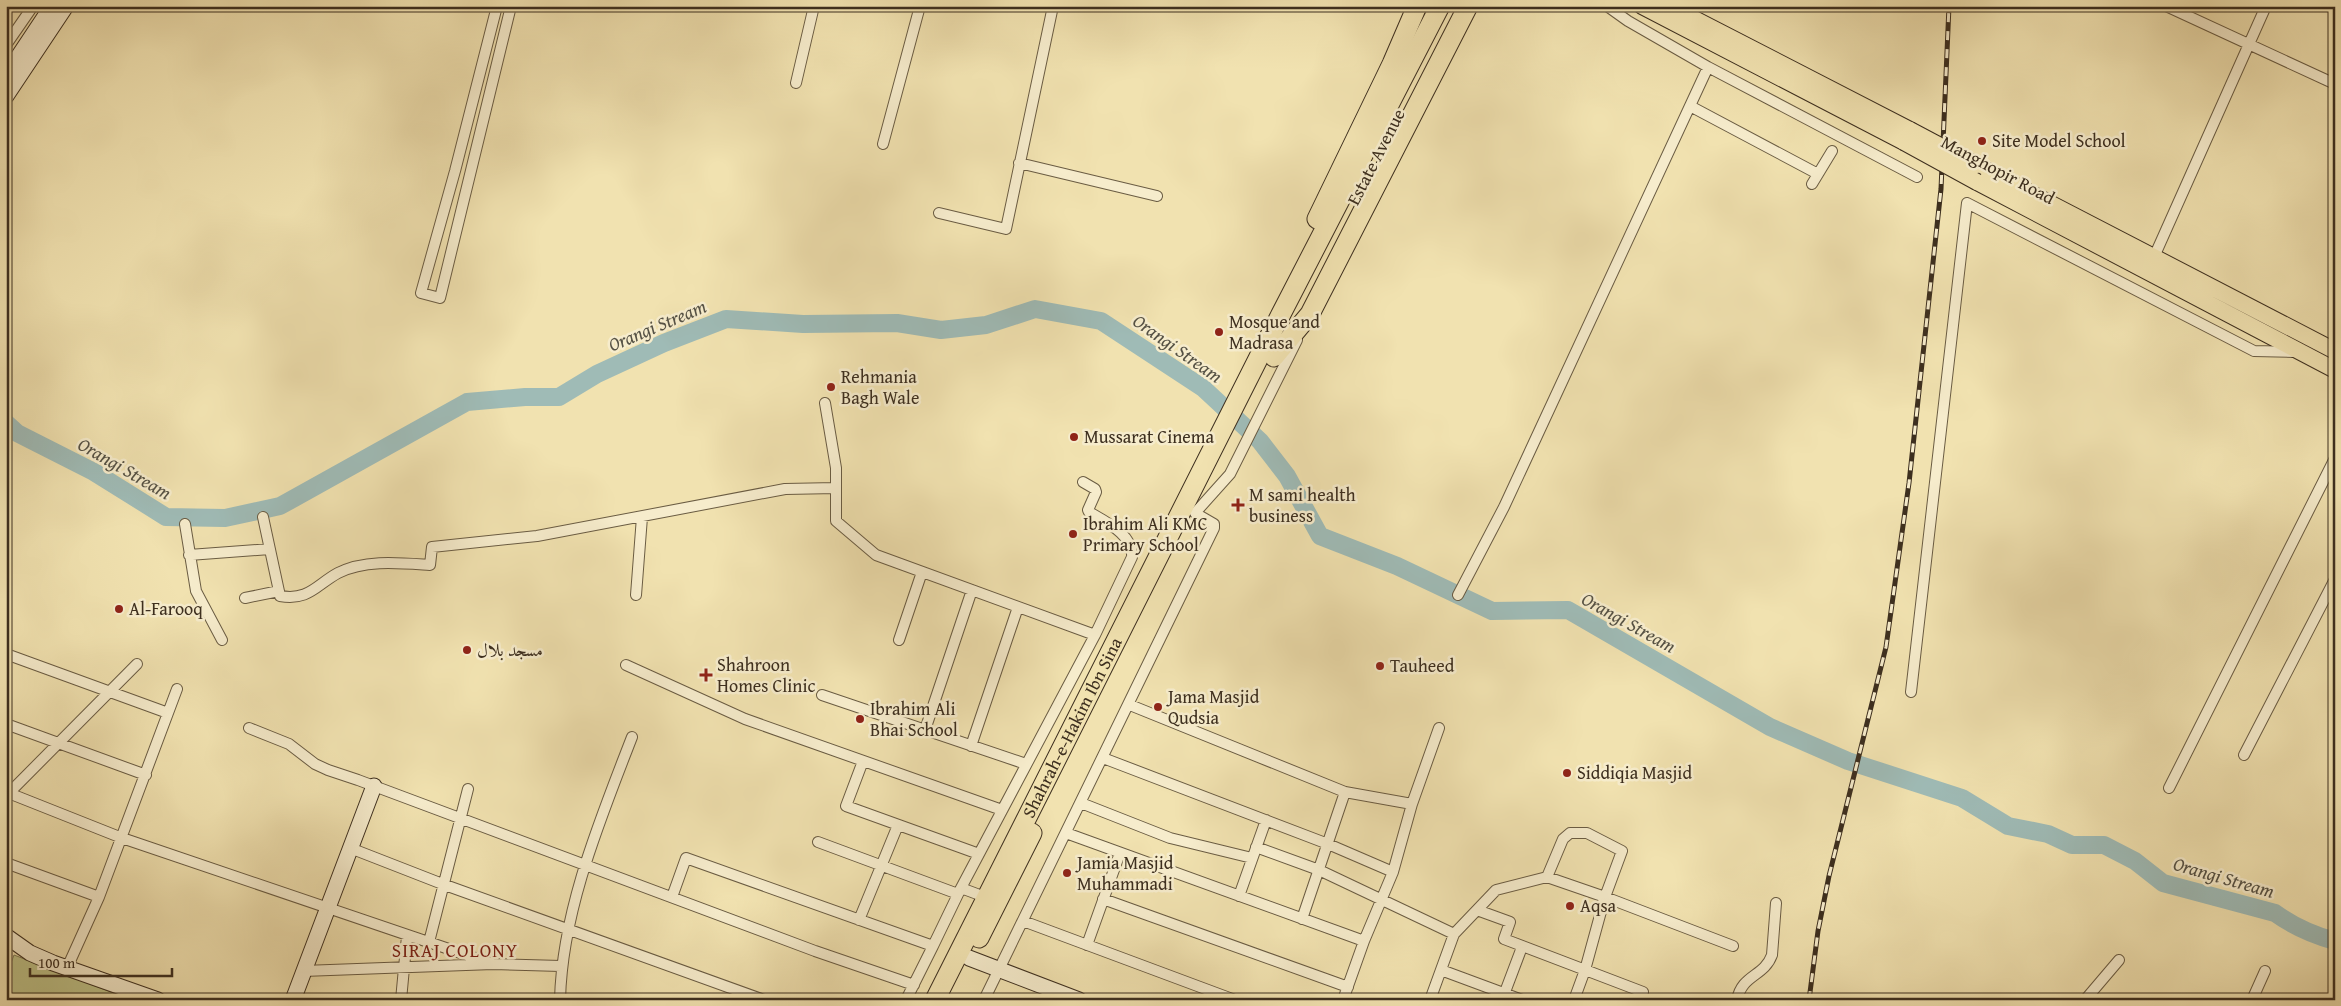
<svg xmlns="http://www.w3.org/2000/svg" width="2341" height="1006" viewBox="0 0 2341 1006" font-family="'Gentium Book Plus',Amiri,serif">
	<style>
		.green { fill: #bec288; stroke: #7e7854 }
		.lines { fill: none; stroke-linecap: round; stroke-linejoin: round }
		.river { stroke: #9fbbb6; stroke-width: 18 }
		.street-casing { stroke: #6a5c43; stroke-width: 12 }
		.secondary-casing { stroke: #3d2f1f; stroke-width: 17 }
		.primary-casing { stroke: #3d2f1f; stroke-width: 18 }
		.highway-casing { stroke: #3d2f1f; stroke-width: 21 }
		.street { stroke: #f6eccc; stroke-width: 10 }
		.secondary { stroke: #f6eccc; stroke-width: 15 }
		.primary { stroke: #f1e2b0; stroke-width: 16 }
		.highway { stroke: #f1e2b0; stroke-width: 19 }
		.rail-casing { stroke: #3d2f1f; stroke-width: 5 }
		.rail { stroke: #f6eccc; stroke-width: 3; stroke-dasharray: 9; stroke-linecap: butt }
		.primary-bridge-casing { stroke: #3d2f1f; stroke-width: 18; stroke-linecap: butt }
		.primary-bridge { stroke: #f1e2b0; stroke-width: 16 }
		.poi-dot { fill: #8f2418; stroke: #f6eccc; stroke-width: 2 }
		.labels { text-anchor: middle; stroke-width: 5; stroke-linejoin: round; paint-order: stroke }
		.poi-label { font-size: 18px; fill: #3d2f1f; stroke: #f6eccc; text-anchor: start }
		.street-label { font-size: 18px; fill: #3d2f1f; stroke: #f6eccc }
		.water-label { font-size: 19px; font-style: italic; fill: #565245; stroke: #f6eccc }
		.neighbourhood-label { font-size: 19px; letter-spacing: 1px; fill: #7a1f14; stroke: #f6eccc }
	</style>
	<rect width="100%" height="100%" fill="#f1e2b0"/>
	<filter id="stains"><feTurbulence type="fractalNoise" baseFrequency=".004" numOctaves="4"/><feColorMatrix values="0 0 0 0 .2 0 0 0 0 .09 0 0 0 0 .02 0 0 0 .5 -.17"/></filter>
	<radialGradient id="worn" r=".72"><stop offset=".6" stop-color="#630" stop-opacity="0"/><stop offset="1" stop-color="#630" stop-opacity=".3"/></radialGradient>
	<path class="green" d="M14,955l118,45h-126v-24z"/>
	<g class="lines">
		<path class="river" d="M6,423l11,10 77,39 72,45 59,1 55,-12 187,-104 58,-5h34l38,-23 67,-31 62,-24 77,5 94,-1 44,7 45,-5 49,-16 66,12 102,67 57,53 27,35 33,60 77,30 95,45 76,-1 202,117 78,34 114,37 46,28 40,8 24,11h32l31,16 28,22 112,30c18,13 38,22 60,28"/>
		<defs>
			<path id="street" d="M497,6l-42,165 -34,122 19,5 71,-292
				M1607,6l21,15 80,46 209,110
				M2166,6l169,78
				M6,45l27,-39
				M796,83l18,-77
				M1690,106l128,68
				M883,144l37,-138
				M1019,163l138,33
				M1812,184l20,-33
				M939,213l67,16 47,-223
				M2154,257l112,-251
				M825,403l11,65v20
				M263,517l17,79c29,5 36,-11 58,-23 27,-14 63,-10 92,-8l2,-18 105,-11 248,-47 51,-1v33l40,34 219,80
				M185,524l11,67 26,49
				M189,555l81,-6
				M636,595l6,-78
				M1458,595l46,-88 204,-440
				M245,598l34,-7
				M899,640l23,-68
				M6,654l162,59
				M626,665l119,54 257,91
				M1911,692l56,-489 287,148 40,1
				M822,695l204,69
				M1130,705l215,87 67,12
				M6,724l140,51
				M249,728l40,16 26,20 13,6 30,10 457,171 99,34
				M925,730l47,-140
				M971,746l47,-139
				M2244,755l91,-176
				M1103,758l225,86 65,28
				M863,761l-17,45 133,48
				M2169,788l166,-330
				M6,792l116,46 371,126
				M6,796l131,-132
				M1081,803l89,35 82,20
				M1066,833l298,108
				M818,842l140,52
				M1256,847l63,23 135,64
				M350,848l95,37 319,115
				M6,863l93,34
				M1547,877l16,-38 7,-6h17l35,18 -17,46 -20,73 -11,30
				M961,888l134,-253 37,-78c2,-22 -26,-35 -43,-45l-1,-2 8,-18 -1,-3 -12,-7
				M1239,896l27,-76
				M672,897l14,-39 247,88 -27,54
				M1103,899l245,88
				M1477,910l33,12 -6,17 139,53
				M1302,919l43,-127
				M859,920l39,-95
				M1023,921l212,79
				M429,942l39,-153
				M1087,945l33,-92
				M933,946l28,-58 24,9
				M67,968l32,-71 78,-208
				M1441,970l81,30
				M303,971l190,-7 68,2
				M401,1000l6,-64
				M560,1000c2,-89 40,-180 72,-263
				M984,1000l230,-472v-4l-19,-11 35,-39 67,-134
				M1343,1000l21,-59 29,-69 19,-68 27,-76
				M1430,1000l24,-66 42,-44 51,-13 58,20 128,49
				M1502,1000l20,-53
				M1737,1000c5,-26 27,-23 35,-45l4,-52
				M2085,1000l34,-40
				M2252,1000l13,-29"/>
			<path id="secondary" d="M6,75l46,-69
				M6,96l60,-90
				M6,936l24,17 23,10 105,37
				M969,958l110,42
				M293,1000l81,-214"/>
			<path id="primary" d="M1642,6l262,136
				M1669,6l241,124
				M1976,165l359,186
				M1977,182l358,188"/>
			<g id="highway">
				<path d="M1317,219l75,-155 25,-58"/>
				<path d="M1274,357l36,-43 158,-308"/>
				<path d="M979,938l53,-105"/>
				<path id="s1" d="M935,1000l327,-649 178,-345"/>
			</g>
		</defs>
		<use href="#street" class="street-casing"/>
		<use href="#secondary" class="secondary-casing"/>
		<use href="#primary" class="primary-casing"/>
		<use href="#highway" class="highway-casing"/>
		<use href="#street" class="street"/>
		<use href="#secondary" class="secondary"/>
		<use href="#primary" class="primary"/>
		<use href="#highway" class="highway"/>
		<defs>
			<path id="rail" d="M1809,1000l9,-69 11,-55 57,-229 23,-164 32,-294 8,-183"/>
		</defs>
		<use href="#rail" class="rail-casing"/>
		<use href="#rail" class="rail"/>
		<defs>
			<path id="primary-bridge" d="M1910,130l66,35
				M1904,142l73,40"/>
		</defs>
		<use href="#primary-bridge" class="primary-bridge-casing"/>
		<use href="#primary-bridge" class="primary-bridge"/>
	</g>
	<g class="poi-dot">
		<circle cx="1982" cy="141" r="5"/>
		<circle cx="1219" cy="332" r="5"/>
		<circle cx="831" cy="387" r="5"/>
		<circle cx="1074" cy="437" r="5"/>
		<path d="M1235.5 497.5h5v5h5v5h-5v5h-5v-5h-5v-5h5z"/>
		<circle cx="1073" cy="534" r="5"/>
		<circle cx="119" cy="609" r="5"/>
		<circle cx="467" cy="650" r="5"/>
		<circle cx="1380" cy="666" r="5"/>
		<path d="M703.5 667.5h5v5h5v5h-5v5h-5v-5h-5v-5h5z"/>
		<circle cx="1158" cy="707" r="5"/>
		<circle cx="860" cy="719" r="5"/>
		<circle cx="1567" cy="773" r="5"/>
		<circle cx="1067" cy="873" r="5"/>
		<circle cx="1570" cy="906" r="5"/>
	</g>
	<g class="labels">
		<g class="poi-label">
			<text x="1992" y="147">Site Model School</text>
			<text x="1229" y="328">Mosque and<tspan x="1229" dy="21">Madrasa</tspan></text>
			<text x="841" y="383">Rehmania<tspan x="841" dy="21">Bagh Wale</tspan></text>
			<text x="1084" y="443">Mussarat Cinema</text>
			<text x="1249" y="501">M sami health<tspan x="1249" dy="21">business</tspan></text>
			<text x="1083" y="530">Ibrahim Ali KMC<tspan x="1083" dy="21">Primary School</tspan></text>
			<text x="129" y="615">Al-Farooq</text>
			<text x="477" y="656">مسجد بلال</text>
			<text x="717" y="671">Shahroon<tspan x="717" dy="21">Homes Clinic</tspan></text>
			<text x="1390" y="672">Tauheed</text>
			<text x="1168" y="703">Jama Masjid<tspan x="1168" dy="21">Qudsia</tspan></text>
			<text x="870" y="715">Ibrahim Ali<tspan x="870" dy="21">Bhai School</tspan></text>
			<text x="1577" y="779">Siddiqia Masjid</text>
			<text x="1077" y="869">Jamia Masjid<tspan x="1077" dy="21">Muhammadi</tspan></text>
			<text x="1580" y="912">Aqsa</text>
		</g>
		<g class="street-label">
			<text transform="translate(1376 157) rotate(-63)" y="6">Estate Avenue</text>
			<text transform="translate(1998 170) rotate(28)" y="6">Manghopir Road</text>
			<text dy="6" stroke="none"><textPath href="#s1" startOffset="305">Shahrah-e-Hakim Ibn Sina</textPath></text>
		</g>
		<g class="water-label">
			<text transform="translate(657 325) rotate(-23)" y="7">Orangi Stream</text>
			<text transform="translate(1178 348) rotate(35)" y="7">Orangi Stream</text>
			<text transform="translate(125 468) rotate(30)" y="7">Orangi Stream</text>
			<text transform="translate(1629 622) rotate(29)" y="7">Orangi Stream</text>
			<text transform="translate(2224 877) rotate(16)" y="7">Orangi Stream</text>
		</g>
		<g class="neighbourhood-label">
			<text x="455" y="957">SIRAJ COLONY</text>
		</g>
	</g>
	<rect width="2341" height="1006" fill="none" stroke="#f1e2b0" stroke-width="25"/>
	<rect x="8" y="8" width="2326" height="991" fill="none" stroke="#3d2f1f" stroke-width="2.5"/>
	<rect x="12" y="12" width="2316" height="981" fill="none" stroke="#3d2f1f"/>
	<path d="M30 968v8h142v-8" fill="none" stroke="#3d2f1f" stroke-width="2.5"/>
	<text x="38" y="968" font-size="15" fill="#3d2f1f" stroke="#f6eccc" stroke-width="4" paint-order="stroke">100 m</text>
	<rect width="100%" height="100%" filter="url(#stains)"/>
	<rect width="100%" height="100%" fill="url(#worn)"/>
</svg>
